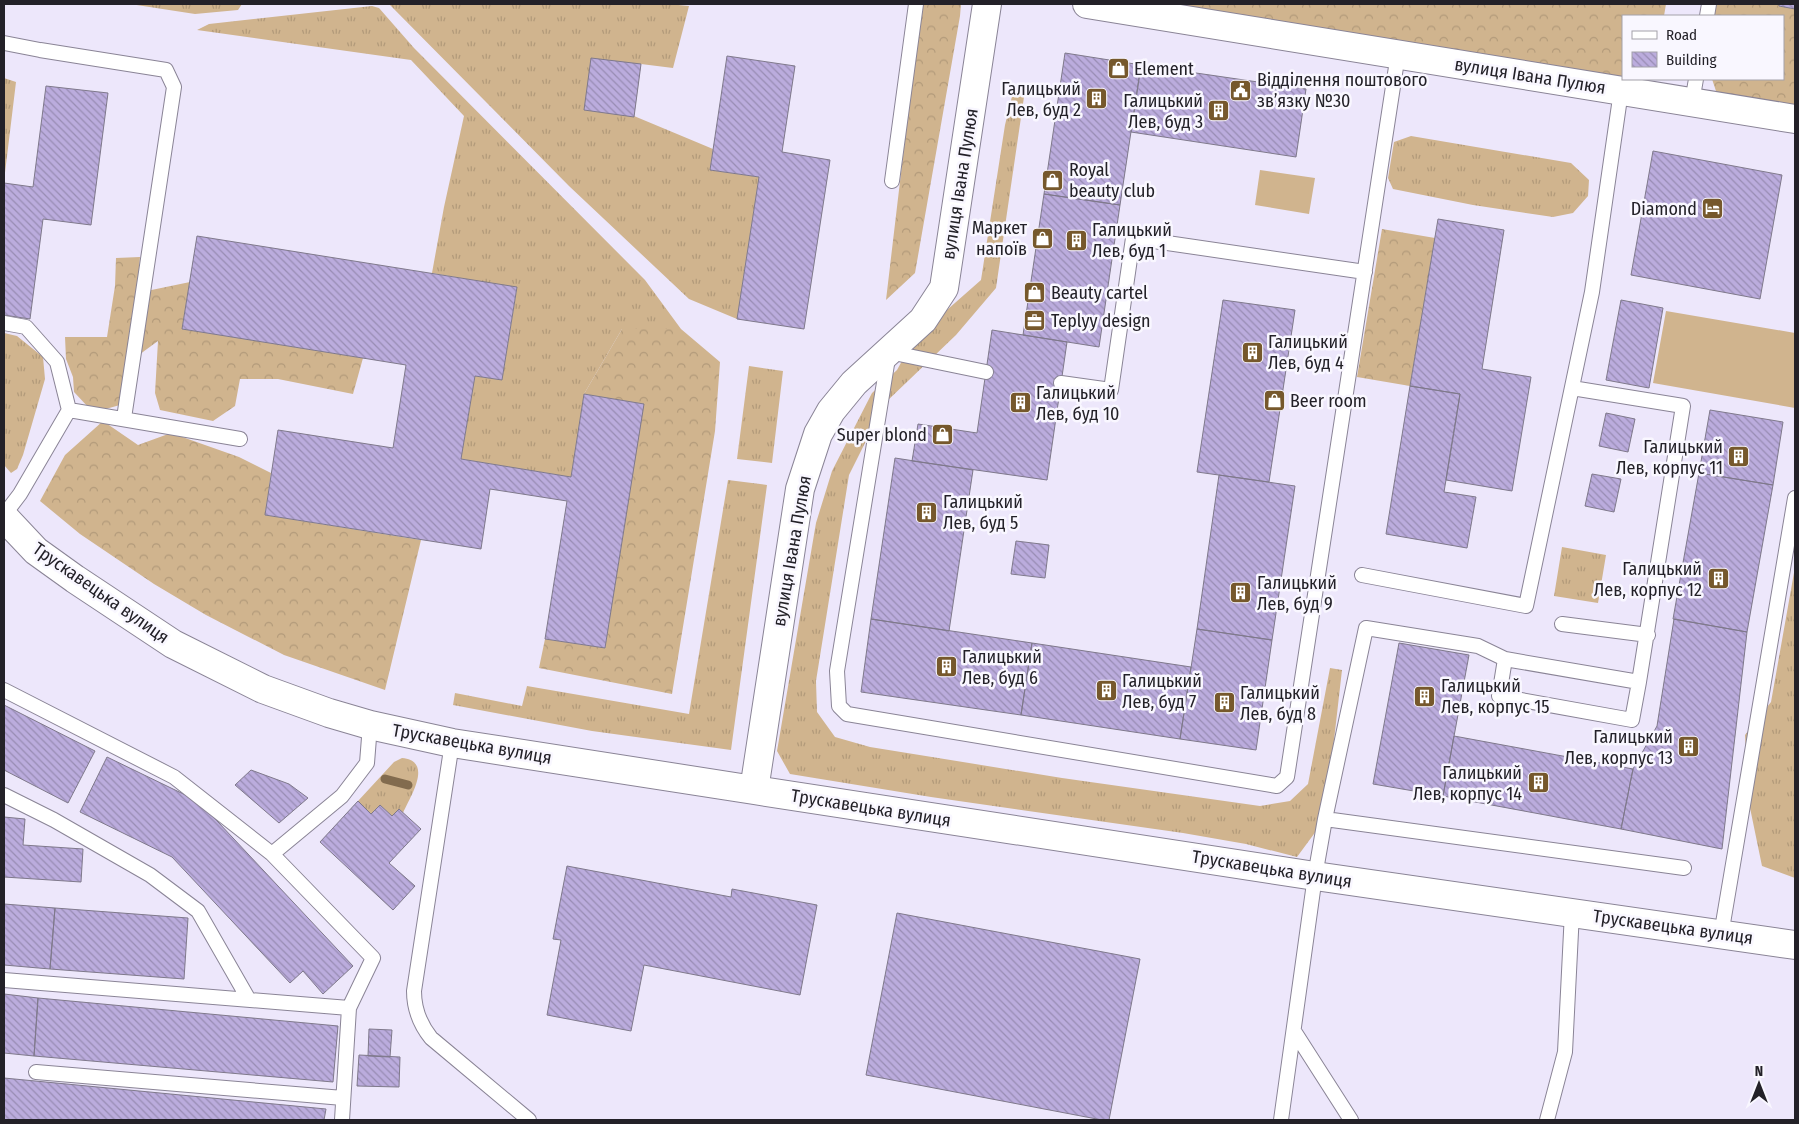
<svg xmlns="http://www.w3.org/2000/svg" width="1799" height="1124" viewBox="0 0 1799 1124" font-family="'Fira Sans Condensed',sans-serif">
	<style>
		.grass { fill: url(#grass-tufts) }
		.forest { fill: url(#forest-crowns) }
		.garden { fill: #d0b48e }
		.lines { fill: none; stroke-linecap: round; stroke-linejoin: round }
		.stream { stroke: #826b4e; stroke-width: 9 }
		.building { fill: url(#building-back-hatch); stroke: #7f798b }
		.service-casing { stroke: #8a8496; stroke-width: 16 }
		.minor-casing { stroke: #8a8496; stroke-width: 30 }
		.service { stroke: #fff; stroke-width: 14 }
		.minor { stroke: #fff; stroke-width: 28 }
		.labels { text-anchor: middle; stroke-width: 5; stroke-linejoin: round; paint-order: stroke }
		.poi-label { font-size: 18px; fill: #232128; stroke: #f9f7ff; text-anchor: start }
		.street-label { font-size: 18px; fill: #232128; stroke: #f9f7ff }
	</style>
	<defs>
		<pattern id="grass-tufts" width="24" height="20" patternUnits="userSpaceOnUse" patternTransform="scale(1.25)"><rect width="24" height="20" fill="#d0b48e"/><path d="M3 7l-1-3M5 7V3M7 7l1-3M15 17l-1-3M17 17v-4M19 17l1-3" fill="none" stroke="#b29a7a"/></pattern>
		<pattern id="forest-crowns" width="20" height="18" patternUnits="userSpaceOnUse" patternTransform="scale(1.25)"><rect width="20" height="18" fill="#d0b48e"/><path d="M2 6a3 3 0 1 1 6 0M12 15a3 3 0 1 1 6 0" fill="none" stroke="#b29a7a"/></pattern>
		<pattern id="building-back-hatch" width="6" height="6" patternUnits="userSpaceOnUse" patternTransform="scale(1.25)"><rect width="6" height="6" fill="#bbacdd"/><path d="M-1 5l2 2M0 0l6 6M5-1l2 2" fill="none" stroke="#988cb3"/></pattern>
	</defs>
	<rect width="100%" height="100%" fill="#ede7fb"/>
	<path class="grass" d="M130,4h112l-4,6 -43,4z
		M389,4h279l21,2 -16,62 -32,-4 -7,52 79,33 -3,21 49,7 -22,142 -48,-20 -120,-113z
		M372,6l7,2 35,40 231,232 36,49h-59l-38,65 -13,83 -110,-18 14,-83 27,4 15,-92 -85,-15 12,-66 20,-91 -53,-56 -214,-30 12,-6z
		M4,78l12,4 -12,99z
		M1014,88l11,2 -29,198 -40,47 -71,68 -36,72 -33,206 1,31 18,25 35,10 192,31 198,28 30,-5 18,-17 22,-116 12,2 -17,149 -28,38 -51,-13 -63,-11 -252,-36 -141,-23 -13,-23 39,-228 16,-52 40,-78 25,-23 17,-31 67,-59 24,-155z
		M1411,136l160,27 18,17 -1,16 -15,17 -20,4 -80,-12 -80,-16 -5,-11 6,-36z
		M4,333l13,3 26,21 2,22 -22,76 -6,14 -6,4 -7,-8z
		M749,366l34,5 -11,92 -35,-4z
		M728,480l39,5 -36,265 -139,-19 -139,-26 2,-12 67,13 5,-20 162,28z
		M1562,547l44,8 -8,48 -44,-7z
		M1795,567v311l-33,-12 -13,-63 -4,-68 26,-33z
		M402,758c32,3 8,39 1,55l-4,-4 -7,7 -12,-11 -9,9 -13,-13 36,-39z"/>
	<path class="forest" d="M921,4h40l-1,12 -45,257 -29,27z
		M1120,4h546l-2,12h-41v63h23l-3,8z
		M1703,4h76v2l16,3v104l-76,-13 -7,-21h71v-63h-81l-1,-9z
		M1382,229l53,9 -25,148 -53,-9z
		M140,257l-3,36 53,-11 -8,47 181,29 -10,36 -75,-15h-38l-5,27 -22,15 -53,-11 -5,-17 3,-52 -22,16 -16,48 -18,5 -13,-2 -15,-16 -1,-15 -7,-18 -1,-22h42l8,-51 1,-28z
		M622,329h59l39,33 -5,69 -43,263 -133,-26 6,-29 60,9 38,-244 -59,-10z
		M103,421l35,24 33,-12 68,24 32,16 -6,42 156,25 -36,150 -101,-35 -78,-40 -52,-31 -74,-50 -40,-33 25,-46z"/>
	<path class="garden" d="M1260,170l55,8 -6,36 -54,-9z
		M1666,311l129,22v75l-142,-25z"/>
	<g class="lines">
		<path class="stream" d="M385,779l23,6"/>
	</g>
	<path class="building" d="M1779,4h16v5l-16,-3z
		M1065,53l76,12 -21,140 -76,-11z
		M727,56l68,10 -13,86 48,8 -26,169 -67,-10 22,-142 -49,-7z
		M591,58l50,6 -7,53 -50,-7z
		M1141,65l165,24 -10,68 -165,-25z
		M46,86l62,7 -17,132 -48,-6 -13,100 -26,-4v-132l29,4z
		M1653,151l129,24 -22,124 -129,-24z
		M1044,194l76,11 -21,142 -76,-12z
		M1438,219l66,11 -22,139 49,8 -19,114 -66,-11 14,-86 -50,-8z
		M197,236l320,51 -15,93 -27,-4 -14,83 110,18 13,-83 60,10 -39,244 -60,-9 22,-138 -77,-12 -9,60 -216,-34 13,-85 115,18 13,-83 -224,-36z
		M1223,300l72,10 -26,172 -72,-10z
		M1621,300l42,8 -14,80 -43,-8z
		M992,330l75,12 -20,138 -135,-19 6,-37 59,9z
		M1410,386l50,8 -16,98 32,5 -9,51 -81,-14z
		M1710,410l73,12 -10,63 -74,-12z
		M1606,413l29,6 -7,33 -29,-6z
		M895,458l78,12 -24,161 -78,-12z
		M1699,473l74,12 -26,147 -74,-13z
		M1592,474l29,5 -7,33 -29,-6z
		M1219,475l76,11 -23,154 -75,-11z
		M1016,541l33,4 -4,33 -34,-4z
		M871,619l161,24 -11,72 -160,-23z
		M1674,619l73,13 -25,217 -101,-20 12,-60 24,-43z
		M1197,629l75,11 -16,110 -76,-11z
		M1032,643l159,24 -11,72 -159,-24z
		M1399,643l70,12 -26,141 -70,-12z
		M4,705l91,46 -27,52 -64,-33z
		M1454,736l179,33 -12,60 -178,-33z
		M107,757l97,47 -1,2 150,160 -30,28 -20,-23 -13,12 -118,-126 -92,-45z
		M251,770l38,14 19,14 -29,25 -44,-38z
		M358,801l13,13 9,-9 12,11 7,-7 22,20 -32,34 26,23 -22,24 -73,-68z
		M4,817l21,2 -2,26 60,4 -2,33 -77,-5z
		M567,866l164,31 1,-8 85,16 -17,90 -156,-30 -13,66 -84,-16 14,-75 -8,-1z
		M4,904l51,4 -5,61 -46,-4z
		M55,908l133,10 -4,61 -134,-10z
		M897,913l243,46 -31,161h-7l-236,-45z
		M4,994l34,4 -4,58 -30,-3z
		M38,998l300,28 -5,56 -299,-26z
		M369,1029l23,1 -2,27 -22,-1z
		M359,1055l41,2 -1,30 -42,-1z
		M4,1078l322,31 -2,11h-320z"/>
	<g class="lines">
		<defs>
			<path id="service" d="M1707,16l2,-12
				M4,43l36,7 126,20 8,17 -50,331
				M1692,102l4,-23
				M892,181l24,-177
				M4,323l22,4 31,35 12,48
				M986,372l-97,-20 -52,319 2,35 8,8 430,72 10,-9 111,-723
				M1061,383l50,7 22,-152 232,34
				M1572,388l111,18 -44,276 -134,-23 -27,-13 -112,-18 -41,191 359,49
				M4,515l16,-21 49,-84 171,29
				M1362,575l164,31 66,-314 29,-201
				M1562,624l86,11
				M1505,659l-6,37 133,24 7,-38
				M4,690l170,87 98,77
				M452,743l-38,248c0,18 5,32 17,47l98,82
				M4,795l50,25 96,55 48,36 51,89
				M1721,935l74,-437
				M4,980l345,28
				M1294,1031l57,89
				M36,1072l307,26
				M342,1120l7,-112 24,-50 -101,-104 70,-58 25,-33 3,-38
				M1281,1120l34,-244 10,-57
				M1547,1120l18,-68 7,-140"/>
			<path id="minor" d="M1087,4l708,115
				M4,517l32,34 39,28 98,65 90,45 66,24 41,12 82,18 302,47 561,86 480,69
				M754,790l46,-301 18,-55 13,-23 23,-28 69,-63 21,-32 43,-284"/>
		</defs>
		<use href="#service" class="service-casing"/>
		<use href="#minor" class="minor-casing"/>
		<use href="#service" class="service"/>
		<use href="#minor" class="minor"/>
	</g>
	<defs>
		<symbol id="shop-square" viewBox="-11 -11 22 22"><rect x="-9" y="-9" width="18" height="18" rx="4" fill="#76582c" stroke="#f9f7ff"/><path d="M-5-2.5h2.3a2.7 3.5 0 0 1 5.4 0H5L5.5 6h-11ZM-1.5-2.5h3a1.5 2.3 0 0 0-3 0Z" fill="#fff"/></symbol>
		<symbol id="civic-square" viewBox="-11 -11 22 22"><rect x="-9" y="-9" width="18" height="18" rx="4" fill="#76582c" stroke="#f9f7ff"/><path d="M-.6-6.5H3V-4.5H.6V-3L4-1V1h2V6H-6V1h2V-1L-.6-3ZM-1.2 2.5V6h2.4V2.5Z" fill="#fff"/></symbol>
		<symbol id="building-square" viewBox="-11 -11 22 22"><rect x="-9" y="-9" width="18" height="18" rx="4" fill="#76582c" stroke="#f9f7ff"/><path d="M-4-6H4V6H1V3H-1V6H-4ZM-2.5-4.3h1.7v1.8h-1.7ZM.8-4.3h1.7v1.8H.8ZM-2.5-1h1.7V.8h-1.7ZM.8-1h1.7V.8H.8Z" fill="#fff"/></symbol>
		<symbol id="hotel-square" viewBox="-11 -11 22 22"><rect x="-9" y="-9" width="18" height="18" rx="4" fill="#76582c" stroke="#f9f7ff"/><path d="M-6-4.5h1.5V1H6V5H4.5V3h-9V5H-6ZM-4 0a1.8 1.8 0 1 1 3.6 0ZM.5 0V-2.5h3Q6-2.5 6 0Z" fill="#fff"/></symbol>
		<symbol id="office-square" viewBox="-11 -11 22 22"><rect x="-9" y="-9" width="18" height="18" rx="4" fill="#76582c" stroke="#f9f7ff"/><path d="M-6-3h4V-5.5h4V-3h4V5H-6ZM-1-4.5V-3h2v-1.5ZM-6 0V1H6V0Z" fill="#fff"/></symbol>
	</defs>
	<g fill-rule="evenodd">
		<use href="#shop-square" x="1106" y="56" width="25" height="25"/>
		<use href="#civic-square" x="1228" y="78" width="25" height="25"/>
		<use href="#building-square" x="1084" y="86" width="25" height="25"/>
		<use href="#building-square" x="1206" y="98" width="25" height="25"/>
		<use href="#shop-square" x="1040" y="168" width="25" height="25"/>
		<use href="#hotel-square" x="1700" y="196" width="25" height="25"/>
		<use href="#shop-square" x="1030" y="226" width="25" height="25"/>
		<use href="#building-square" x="1064" y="228" width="25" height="25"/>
		<use href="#shop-square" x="1022" y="280" width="25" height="25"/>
		<use href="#office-square" x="1022" y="308" width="25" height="25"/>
		<use href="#building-square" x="1240" y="340" width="25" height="25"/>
		<use href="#shop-square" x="1262" y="388" width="25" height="25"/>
		<use href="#building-square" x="1008" y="390" width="25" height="25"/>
		<use href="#shop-square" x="930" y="422" width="25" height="25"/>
		<use href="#building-square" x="1726" y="444" width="25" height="25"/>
		<use href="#building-square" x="914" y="500" width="25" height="25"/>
		<use href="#building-square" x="1706" y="566" width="25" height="25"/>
		<use href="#building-square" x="1228" y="580" width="25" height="25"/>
		<use href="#building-square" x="934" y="654" width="25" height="25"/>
		<use href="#building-square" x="1094" y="678" width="25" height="25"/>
		<use href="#building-square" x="1412" y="684" width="25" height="25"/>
		<use href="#building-square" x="1212" y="690" width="25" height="25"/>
		<use href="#building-square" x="1676" y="734" width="25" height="25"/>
		<use href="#building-square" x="1526" y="770" width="25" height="25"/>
	</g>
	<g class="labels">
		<g class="poi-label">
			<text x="1134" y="75">Element</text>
			<text x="1257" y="86">Відділення поштового<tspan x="1257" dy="21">зв’язку №30</tspan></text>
			<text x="1081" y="95" text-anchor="end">Галицький<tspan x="1081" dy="21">Лев, буд 2</tspan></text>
			<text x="1203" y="107" text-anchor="end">Галицький<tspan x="1203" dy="21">Лев, буд 3</tspan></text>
			<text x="1069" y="176">Royal<tspan x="1069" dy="21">beauty club</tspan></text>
			<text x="1697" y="215" text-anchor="end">Diamond</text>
			<text x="1027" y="234" text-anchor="end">Маркет<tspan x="1027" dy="21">напоїв</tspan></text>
			<text x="1092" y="236">Галицький<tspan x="1092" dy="21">Лев, буд 1</tspan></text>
			<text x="1051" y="299">Beauty cartel</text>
			<text x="1051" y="327">Teplyy design</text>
			<text x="1268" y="348">Галицький<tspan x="1268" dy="21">Лев, буд 4</tspan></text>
			<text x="1036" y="399">Галицький<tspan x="1036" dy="21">Лев, буд 10</tspan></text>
			<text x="1290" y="407">Beer room</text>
			<text x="927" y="441" text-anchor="end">Super blond</text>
			<text x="1723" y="453" text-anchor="end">Галицький<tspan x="1723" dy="21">Лев, корпус 11</tspan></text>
			<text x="943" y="508">Галицький<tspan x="943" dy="21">Лев, буд 5</tspan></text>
			<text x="1702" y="575" text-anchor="end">Галицький<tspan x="1702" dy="21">Лев, корпус 12</tspan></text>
			<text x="1257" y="589">Галицький<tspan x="1257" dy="21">Лев, буд 9</tspan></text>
			<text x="962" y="663">Галицький<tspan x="962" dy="21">Лев, буд 6</tspan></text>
			<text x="1122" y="687">Галицький<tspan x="1122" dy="21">Лев, буд 7</tspan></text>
			<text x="1441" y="692">Галицький<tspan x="1441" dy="21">Лев, корпус 15</tspan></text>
			<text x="1240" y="699">Галицький<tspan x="1240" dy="21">Лев, буд 8</tspan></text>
			<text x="1673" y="743" text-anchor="end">Галицький<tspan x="1673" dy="21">Лев, корпус 13</tspan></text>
			<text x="1522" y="779" text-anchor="end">Галицький<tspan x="1522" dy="21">Лев, корпус 14</tspan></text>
		</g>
		<g class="street-label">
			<text transform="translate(1530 76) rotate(9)" y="6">вулиця Івана Пулюя</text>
			<text transform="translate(960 184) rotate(-81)" y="6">вулиця Івана Пулюя</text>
			<text transform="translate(792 551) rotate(-80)" y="6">вулиця Івана Пулюя</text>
			<text transform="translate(101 593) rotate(35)" y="6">Трускавецька вулиця</text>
			<text transform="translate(472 744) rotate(10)" y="6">Трускавецька вулиця</text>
			<text transform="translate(871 808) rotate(9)" y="6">Трускавецька вулиця</text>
			<text transform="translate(1272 869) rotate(9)" y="6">Трускавецька вулиця</text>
			<text transform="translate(1673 927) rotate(8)" y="6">Трускавецька вулиця</text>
		</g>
	</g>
	<rect width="1799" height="1124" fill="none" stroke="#232128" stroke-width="10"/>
	<rect x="1622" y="15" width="162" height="65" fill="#f9f7ff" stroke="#a3a1a9"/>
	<rect x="1632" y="31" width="25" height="8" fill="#ffffff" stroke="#a3a1a9"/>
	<text x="1666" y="40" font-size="15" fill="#232128">Road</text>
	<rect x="1632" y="52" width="25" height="15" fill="url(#building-back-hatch)" stroke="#a3a1a9"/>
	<text x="1666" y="65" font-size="15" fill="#232128">Building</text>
	<g transform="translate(1759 1084)" stroke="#f9f7ff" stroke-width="4" paint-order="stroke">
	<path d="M0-4L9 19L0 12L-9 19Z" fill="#232128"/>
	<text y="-8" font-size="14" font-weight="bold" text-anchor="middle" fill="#232128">N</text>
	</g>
</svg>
